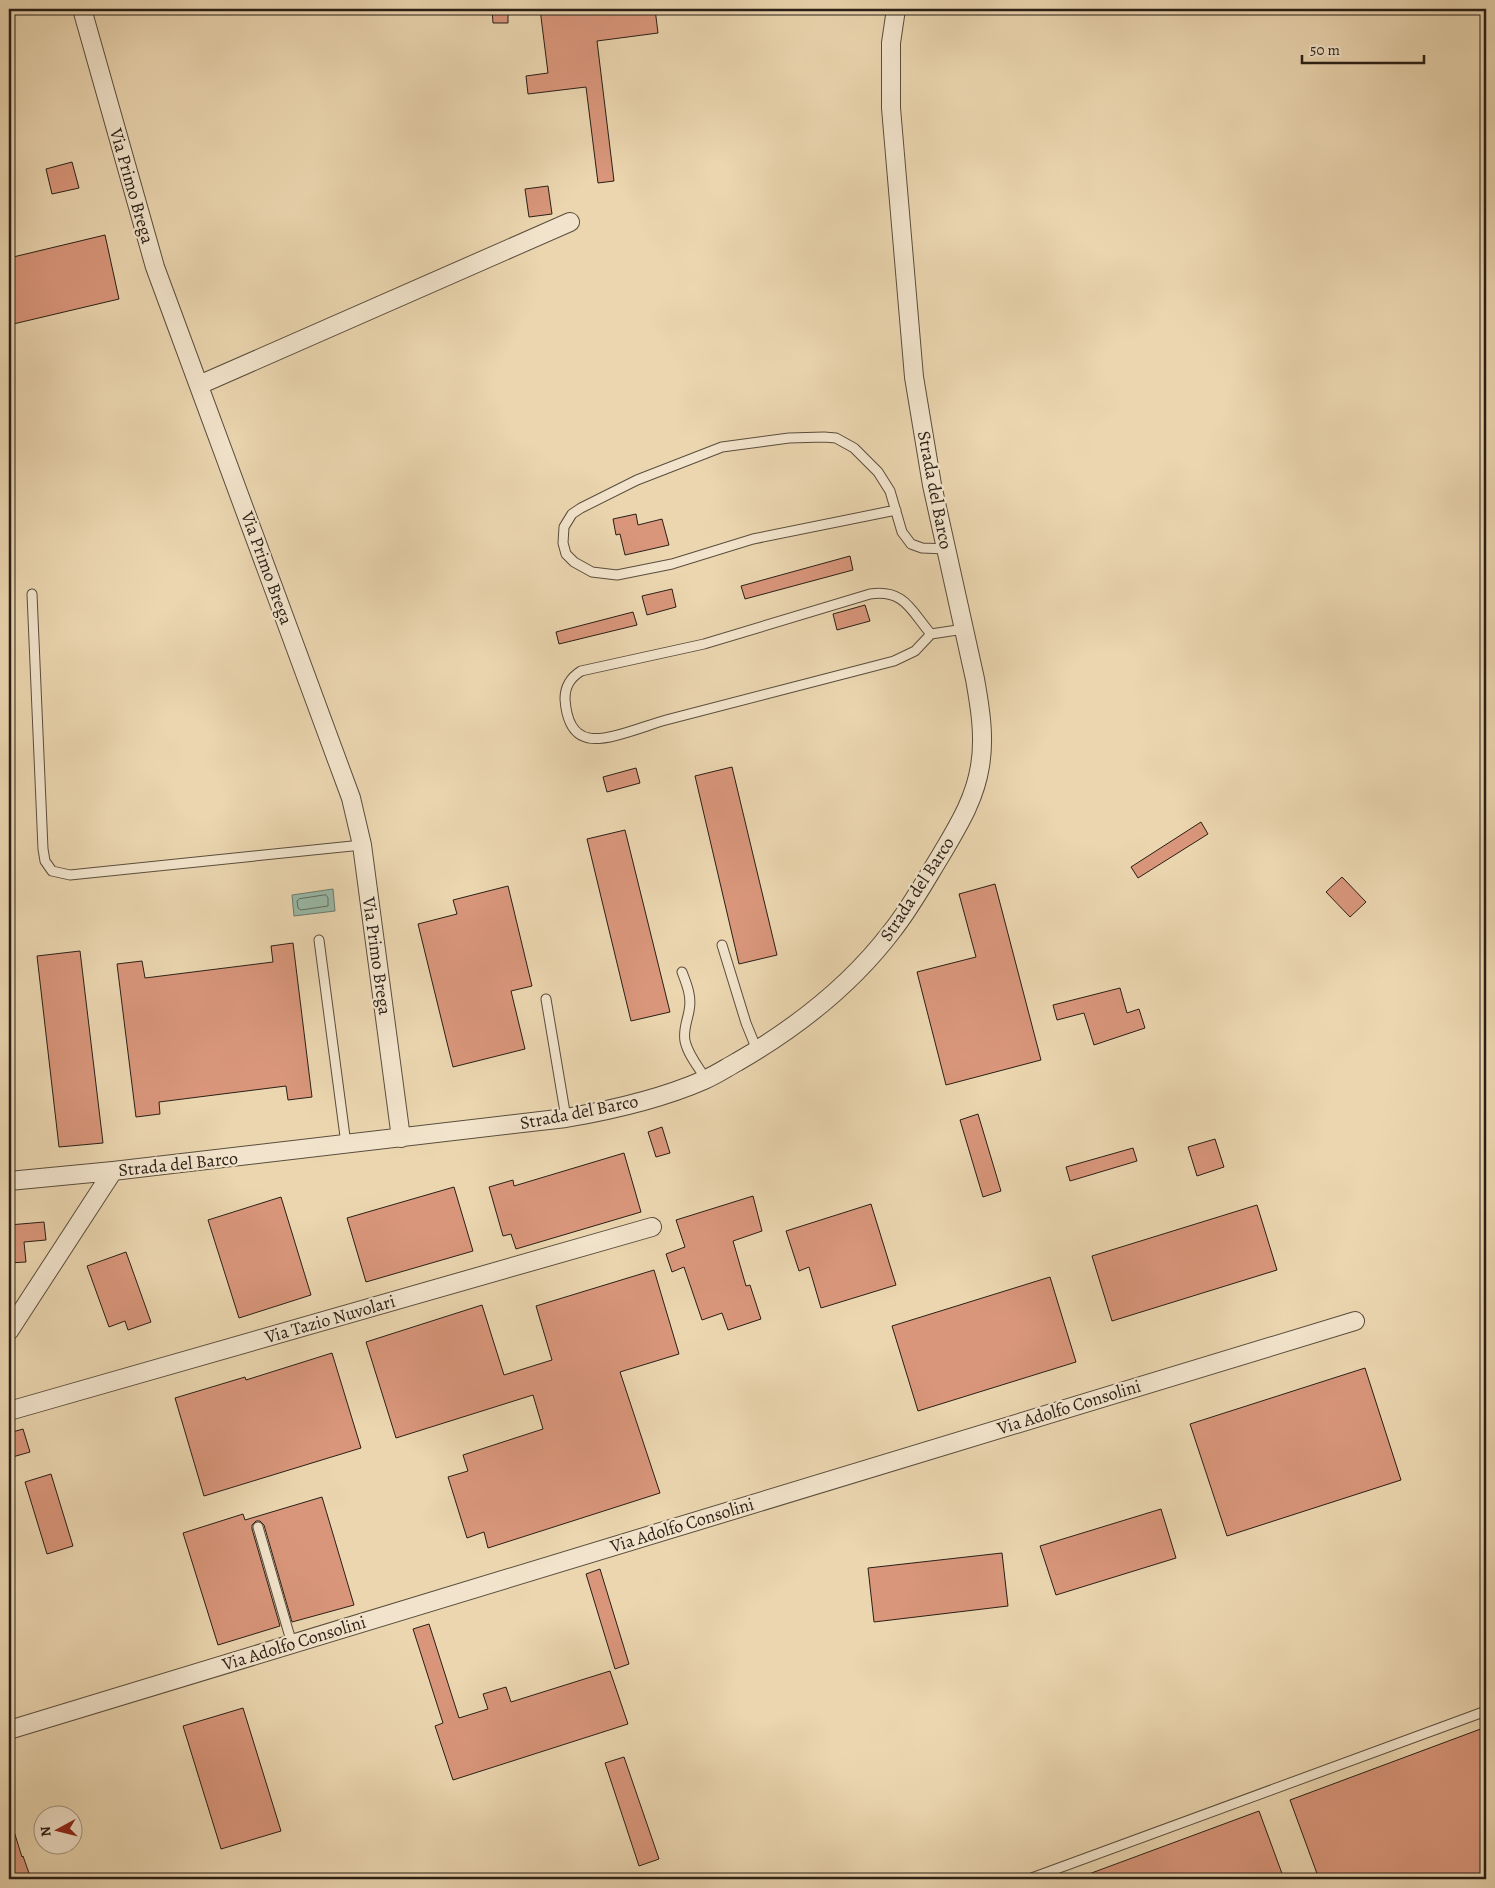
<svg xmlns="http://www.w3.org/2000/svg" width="1495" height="1888" viewBox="0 0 1495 1888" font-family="Alegreya,serif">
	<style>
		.water { fill: #99b9a8; stroke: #6c7b6e }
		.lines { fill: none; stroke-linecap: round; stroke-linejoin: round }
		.shore { stroke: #616c5f; stroke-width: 1 }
		.building { fill: #d9967b; stroke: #291f16 }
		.lane-casing { stroke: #5a4d3c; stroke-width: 11 }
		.street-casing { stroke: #5a4d3c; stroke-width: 20 }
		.lane { stroke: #f2e4cc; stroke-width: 9 }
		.street { stroke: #f2e4cc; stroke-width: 18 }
		.labels { text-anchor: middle; stroke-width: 4.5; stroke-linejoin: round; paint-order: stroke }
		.street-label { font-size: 18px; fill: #291f16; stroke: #f2e4cc }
	</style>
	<rect width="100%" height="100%" fill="#ebd6b0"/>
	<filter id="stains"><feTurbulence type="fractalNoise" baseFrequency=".004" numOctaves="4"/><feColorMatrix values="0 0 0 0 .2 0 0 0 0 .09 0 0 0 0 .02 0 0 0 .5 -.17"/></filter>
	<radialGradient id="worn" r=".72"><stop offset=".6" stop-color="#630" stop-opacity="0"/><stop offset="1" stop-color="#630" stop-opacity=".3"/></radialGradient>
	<path class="water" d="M333,889l2,22 -41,5 -2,-21z"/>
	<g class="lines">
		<path class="shore" d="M326,895l2,3v8l-27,4 -3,-2 -1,-7 2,-2z"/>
	</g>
	<path class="building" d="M492,9h16v14h-15z
		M540,9h115l3,24 -61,8 17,140 -16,2 -12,-96 -58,7 -2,-18 22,-3z
		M72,162l7,26 -27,6 -6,-25z
		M548,186l4,28 -23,3 -4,-28z
		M105,235l14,64 -110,26v-67z
		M636,514l2,11 24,-6 7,26 -44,10 -5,-21 -4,1 -3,-16z
		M850,556l3,14 -108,29 -4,-13z
		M672,589l4,18 -29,8 -5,-19z
		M865,605l5,16 -33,9 -4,-16z
		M633,612l4,13 -78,19 -3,-12z
		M732,767l45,188 -38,9 -44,-188z
		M636,768l4,15 -33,9 -4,-15z
		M1201,822l7,12 -70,44 -7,-11z
		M625,830l45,182 -39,9 -44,-182z
		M1342,877l24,25 -16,15 -24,-25z
		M995,884l46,176 -95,25 -29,-113 59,-15 -17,-63z
		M508,886l24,100 -21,5 14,58 -72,18 -35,-143 39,-10 -4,-14z
		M293,943l19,154 -24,3 -2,-14 -127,16 1,12 -24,3 -19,-153 25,-3 3,17 128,-16 -2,-16z
		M80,951l23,192 -44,4 -22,-191z
		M1120,988l7,25 12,-4 6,19 -51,17 -10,-32 -27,7 -4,-15z
		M978,1114l23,77 -18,6 -23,-77z
		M662,1127l8,26 -14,4 -8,-25z
		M1215,1139l9,28 -27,9 -9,-29z
		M1133,1148l4,13 -67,20 -4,-14z
		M624,1153l17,59 -125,37 -5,-15 -8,2 -14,-49 24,-7 1,6z
		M454,1187l19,64 -107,31 -19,-64z
		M753,1196l9,35 -29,10 13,45 4,-1 11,34 -33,11 -6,-17 -20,7 -18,-53 -12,5 -6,-18 19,-7 -9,-27z
		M281,1197l30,98 -72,23 -31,-98z
		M871,1204l25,81 -75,23 -12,-41 -10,4 -13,-40z
		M1257,1205l20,65 -165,51 -20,-65z
		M44,1222l2,18 -22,2 2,20 -17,1v-38z
		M126,1252l25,70 -23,8 -3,-9 -16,6 -22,-61z
		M654,1270l25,84 -59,18 40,121 -172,55 -4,-16 -17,6 -19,-61 20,-6 -5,-16 80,-26 -10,-34 -137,43 -30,-96 116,-37 22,70 48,-15 -16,-54z
		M1050,1277l26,85 -158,49 -26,-85z
		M332,1353l29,95 -157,48 -29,-98 70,-21 1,3z
		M1365,1368l36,112 -174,56 -37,-112z
		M23,1429l7,23 -21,6v-25z
		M51,1474l22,72 -26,8 -22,-72z
		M322,1497l32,108 -62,17 -28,-97 -4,-4h-4l-4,4v4l28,97 -62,19 -35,-112 60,-19 2,6z
		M1161,1509l15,49 -120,37 -16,-49z
		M1002,1553l6,53 -134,16 -6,-54z
		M600,1569l29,95 -14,5 -29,-95z
		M429,1624l30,94 29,-9 -5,-15 23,-7 5,15 99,-31 18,53 -175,56 -18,-54 8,-3 -30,-94z
		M243,1708l38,123 -60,18 -38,-123z
		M1486,1727v152h-167l-29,-79z
		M624,1757l35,102 -20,7 -34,-103z
		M1259,1811l25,68h-206v-1z
		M9,1825h3l10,32 1,-1 8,23h-22z"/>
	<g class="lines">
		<defs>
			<path id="lane" d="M896,510l-143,29 -81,25 -55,11 -25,-3 -18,-10 -8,-8 -3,-11 1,-16 8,-13 9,-6 56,-28 85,-33 67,-9 35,-1 12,1 18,10 24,24 12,19 12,41 9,12 11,4 25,1
				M32,594l11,255 2,12 7,10 18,4 292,-30
				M931,634l-16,17 -21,10c-76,20 -152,39 -228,59 -19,5 -59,22 -77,18 -18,-3 -23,-23 -24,-39 0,-13 5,-21 16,-28l123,-27 166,-50c35,-5 41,17 61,40l33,-5
				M319,940l27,204
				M722,945l24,78 11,27
				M682,972c5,13 10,25 7,39 -2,11 -6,19 -4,30 3,14 14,27 21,38
				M546,999l20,119
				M258,1527l34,117
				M1029,1879l457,-168"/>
			<path id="street" d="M82,9l73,258 196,531 11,47 39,293
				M199,385l371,-163
				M9,1181l104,-10 453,-53c46,-8 95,-19 138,-38 12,-5 22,-12 33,-18 59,-34 114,-77 155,-131 19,-24 33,-50 49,-76 17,-29 34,-56 39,-89 5,-29 0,-59 -5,-87l-43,-194 -18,-108 -23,-269v-65l5,-34
				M9,1331l104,-160
				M9,1411l643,-184
				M9,1730l1346,-409"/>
		</defs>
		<use href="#lane" class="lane-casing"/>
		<use href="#street" class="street-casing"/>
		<use href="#lane" class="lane"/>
		<use href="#street" class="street"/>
	</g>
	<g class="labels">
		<g class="street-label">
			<text transform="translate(132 186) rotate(74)" y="6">Via Primo Brega</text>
			<text transform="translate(935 490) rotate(79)" y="6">Strada del Barco</text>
			<text transform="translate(267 568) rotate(70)" y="6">Via Primo Brega</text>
			<text transform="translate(917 889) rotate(-57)" y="6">Strada del Barco</text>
			<text transform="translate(377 956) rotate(82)" y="6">Via Primo Brega</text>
			<text transform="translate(579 1112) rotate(-11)" y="6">Strada del Barco</text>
			<text transform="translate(178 1164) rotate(-6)" y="6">Strada del Barco</text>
			<text transform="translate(330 1319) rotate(-16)" y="6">Via Tazio Nuvolari</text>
			<text transform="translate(1069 1407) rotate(-17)" y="6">Via Adolfo Consolini</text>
			<text transform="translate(682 1525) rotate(-17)" y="6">Via Adolfo Consolini</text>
			<text transform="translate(294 1643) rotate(-17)" y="6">Via Adolfo Consolini</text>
		</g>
	</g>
	<rect width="1495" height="1888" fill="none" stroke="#ebd6b0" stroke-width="30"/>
	<rect x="10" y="10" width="1475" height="1868" fill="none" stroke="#291f16" stroke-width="2.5"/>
	<rect x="15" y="15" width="1465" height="1858" fill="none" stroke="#291f16"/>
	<g transform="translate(58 1830) rotate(263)"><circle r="24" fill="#f2e4cc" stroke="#a29583"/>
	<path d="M0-4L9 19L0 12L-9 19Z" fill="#8f2418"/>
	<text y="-8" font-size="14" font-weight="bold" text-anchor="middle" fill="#291f16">N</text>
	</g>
	<path d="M1302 55v8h122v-8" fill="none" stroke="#291f16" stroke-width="2.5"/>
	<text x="1310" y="55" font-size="15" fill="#291f16" stroke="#f2e4cc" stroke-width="4" paint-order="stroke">50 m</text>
	<rect width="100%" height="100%" filter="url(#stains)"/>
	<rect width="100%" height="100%" fill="url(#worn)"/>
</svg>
